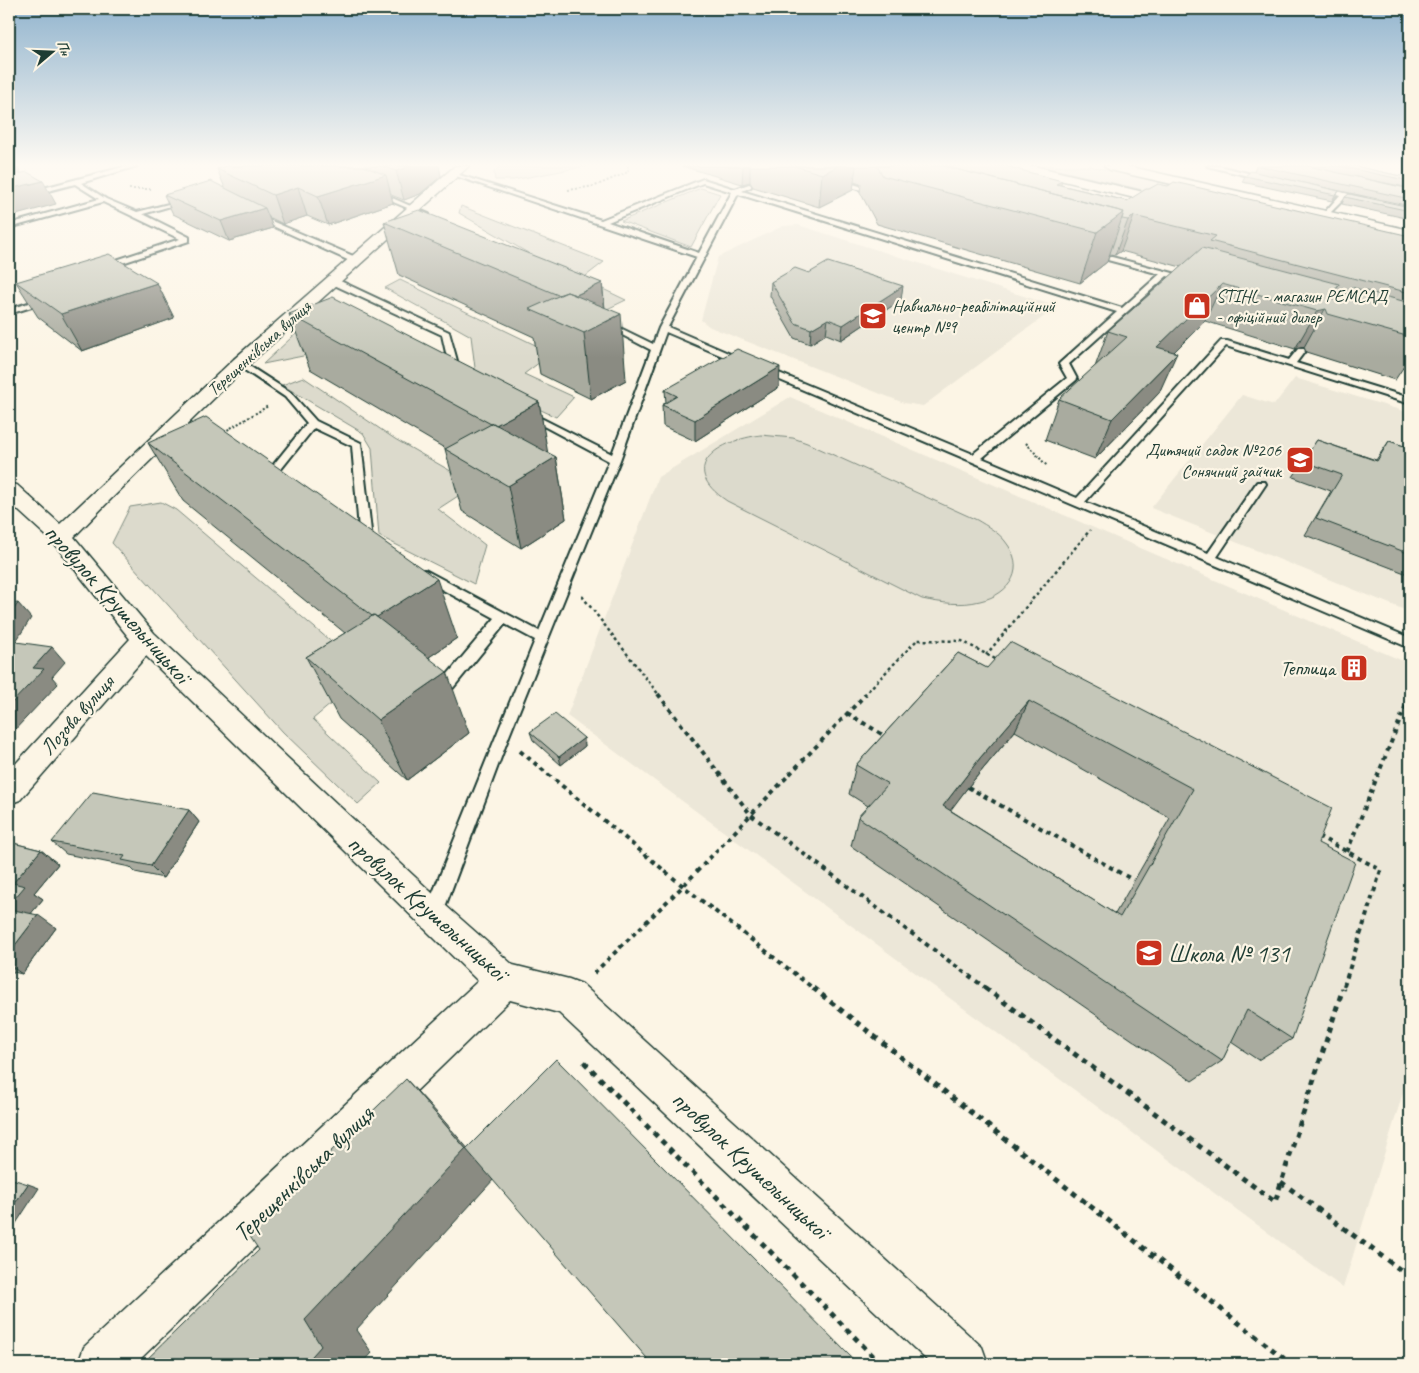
<svg xmlns="http://www.w3.org/2000/svg" width="1419" height="1373" viewBox="0 0 1419 1373" font-family="Caveat,sans-serif">
	<style>
		.built { fill: #ece7d8 }
		.green { fill: #dcdacc; stroke: #7e8c80 }
		.lines { fill: none; stroke-linecap: round; stroke-linejoin: round }
		.lane-casing { stroke: #1f3d34; stroke-width: 4 }
		.street-casing { stroke: #1f3d34; stroke-width: 3 }
		.highway-casing { stroke: #1f3d34; stroke-width: 3 }
		.path-far3 { stroke: #1f3d34; stroke-width: 2; stroke-dasharray: 2 2; stroke-linecap: butt }
		.path-far2 { stroke: #1f3d34; stroke-width: 2.5; stroke-dasharray: 3 3; stroke-linecap: butt }
		.path-far1 { stroke: #1f3d34; stroke-width: 4; stroke-dasharray: 4.5 4.5; stroke-linecap: butt }
		.path { stroke: #1f3d34; stroke-width: 5; stroke-dasharray: 5.5 5.5; stroke-linecap: butt }
		.lane { fill: #fcf5e5; fill-rule: evenodd }
		.street { fill: #fcf5e5; fill-rule: evenodd }
		.highway { fill: #fcf5e5; fill-rule: evenodd }
		.wall { fill: #a9ab9f; stroke: #1f3d34; fill-rule: evenodd }
		.shaded-wall { fill: #8a8b82; stroke: #1f3d34 }
		.building { fill: #c5c7b9; stroke: #1f3d34; fill-rule: evenodd }
		.labels { text-anchor: middle; stroke-width: 4.5; stroke-linejoin: round; paint-order: stroke }
		.far-poi-label { font-size: 18px; fill: #1f3d34; stroke: #fcf5e5; text-anchor: start }
		.far-street-label { font-size: 18px; fill: #1f3d34; stroke: #fcf5e5 }
		.poi-label { font-size: 21px; fill: #1f3d34; stroke: #fcf5e5; text-anchor: end }
		.street-label { font-size: 21px; fill: #1f3d34; stroke: #fcf5e5 }
		.near-street-label { font-size: 25px; fill: #1f3d34; stroke: #fcf5e5 }
		.near-poi-label { font-size: 25px; fill: #1f3d34; stroke: #fcf5e5; text-anchor: start }
	</style>
	<rect width="100%" height="100%" fill="#fcf5e5"/>
	<filter id="ink" filterUnits="userSpaceOnUse"><feTurbulence type="fractalNoise" baseFrequency=".02" numOctaves="2"/><feDisplacementMap in="SourceGraphic" scale="10" xChannelSelector="R" yChannelSelector="G"/><feConvolveMatrix kernelMatrix="1 2 1 2 8 2 1 2 1" color-interpolation-filters="sRGB"/></filter>
	<g filter="url(#ink)">
		<path class="built" d="M798,225l251,79 1,8 -127,94 -19,-3 -194,-76 -9,-7 17,-63 65,-31z
			M1295,378l115,35v199l-259,-104 91,-113 32,10z
			M790,397l620,267v406l-67,218 -776,-572 91,-239z"/>
		<path class="green" d="M500,166h87l-74,14h-18l-1,-8z
			M1041,166h49l320,73v14z
			M701,188l19,6 -29,53 -70,-26z
			M461,206l143,56 -22,17 44,21 -23,11 -68,-54 -76,-44z
			M400,280l152,73 -28,21 50,23 -18,20 -60,-28 -20,-13 -5,-40 -86,-48z
			M333,299l29,21 -59,36 -40,8z
			M303,377l92,62 80,46 -37,24 47,36 -11,39 -95,-48 -7,-88 -9,-15 -81,-48z
			M761,435l32,3 14,5 170,77c10,6 21,12 28,21 22,27 6,53 -25,60 -19,5 -38,2 -58,-2l-195,-98c-52,-35 -7,-61 34,-66z
			M161,502l15,8 192,163 -55,46 68,64 -23,21 -75,-72 -171,-189 18,-36z"/>
		<g class="lines">
			<defs>
				<path id="lane" d="M127,166h10l-56,17 25,16 31,13 51,-13v2l-45,13 46,23v4l-85,28 -4,-2 1,-2 79,-26 -77,-37 -94,26v-4l90,-25 -24,-15 -66,17v-4z
					M1207,166h12l49,12 -3,2z
					M453,173l148,47 102,-41 32,10 14,-5 2,1v2l-9,4 380,117 38,-34 -71,-19v-4l103,27 1,2 -4,2 -22,-6 -98,88 8,15 -2,2 -93,77 95,40 144,-157h6l62,19 9,-11h6l1,2 -9,12 114,35v6l-184,-58 -141,156 123,51 49,-71h8l1,2 -49,73 193,81v10l-649,-276v-4h6l206,86 94,-76 -8,-14 2,-2 56,-50 -379,-118 -70,133 81,35 -2,2h-6l-75,-32 -46,128 -111,276 -67,179 -3,6 -6,2 -6,-2 -3,-6 111,-275 -30,-16 -52,64 -5,1 -5,-1 -2,-4 2,-4 52,-62 -78,-42 -2,-3 2,-3h8l114,61 70,-170 -88,-47 5,-3 3,1 83,42 39,-104 -48,-25 7,-2 43,21 6,-16 38,-71 -244,-82zM703,183l29,9 -33,61 -91,-31z
					M836,179l44,13 1,1 -3,2 -44,-13 -1,-1z
					M1321,187l44,11 1,1 -3,2 -17,-4 -19,19h-4v-2l17,-19 -21,-5 -1,-1z
					M372,191h4l53,23 -5,1 -52,-22z
					M255,214l103,44 1,2 -7,2 -99,-45 -1,-1z
					M330,279h6l113,53 12,43 -2,2 -3,1 -5,-3 -9,-40 -112,-52z
					M48,297h3v4l-42,13v-5z
					M240,360l51,33 25,28 45,22 11,97 3,4 -2,3h-8l-5,-5 -8,-96 -38,-18 -40,50h-8l-1,-2 1,-2 41,-51 -22,-26 -48,-32 -2,-2z"/>
				<path id="street" d="M455,166h14l-223,201 -135,132 -37,38 80,96 291,272 68,60 56,14 13,5 400,363 6,17h-57l-372,-351 -49,-13 -375,364h-57l6,-17 394,-366 -332,-325 -126,144 -11,4v-33l121,-132 -77,-97 -44,-40v-18l8,1 43,39 174,-165z"/>
				<path id="highway" d="M1012,166h22l143,34 2,3 -7,4 -158,-38z
					M1104,166h23l283,64v8l-300,-68z"/>
			</defs>
			<use href="#lane" class="lane-casing"/>
			<use href="#street" class="street-casing"/>
			<use href="#highway" class="highway-casing"/>
			<path class="path-far3" d="M129,189h24
				M568,190l27,-4 33,-14v-6
				M224,432l44,-26
				M1026,443l21,23"/>
			<path class="path-far2" d="M582,596l77,99
				M986,655l104,-125
				M864,695l53,-55 45,1 35,19"/>
			<path class="path-far1" d="M658,694l93,121 236,174
				M847,713l38,23
				M520,751l163,135 131,103
				M968,787l165,93
				M1318,836l63,34 -38,119
				M1347,852l63,-157
				M594,973l89,-87 183,-192"/>
			<path class="path" d="M813,988l478,376
				M985,988l290,214 68,-214
				M584,1062l297,302
				M1281,1182l129,95"/>
			<use href="#lane" class="lane"/>
			<use href="#street" class="street"/>
			<use href="#highway" class="highway"/>
		</g>
		<path class="wall" d="M227,166h212l2,10 -21,18 -16,6 -13,-5 2,8 -65,22 -21,-9 -24,8 -14,-7 4,11 -44,13 -56,-27 -9,-19 61,-7 -8,-19z
			M682,166h323l56,19 66,16 283,35v121l-15,23 -89,-28 -2,-5 -9,2 -90,-28 -31,31 -15,41 -64,66 -50,-19 14,-41 36,-32 13,-36 73,-64 -60,-16 -6,4 -5,-1 -3,8 -27,21 -203,-59 -17,-32 1,-8 -7,-2 -1,8 -34,17 -66,-20 -3,-5 -8,2z
			M1256,166h98l56,12v10l-54,-11 54,12v17l-130,-28 59,13 -4,6 -3,4 -90,-19 3,-6 9,-4z
			M1345,197l65,10v12l-68,-15z
			M384,222l218,61 3,25 21,72 -35,19 -51,-25 -6,-37 -135,-62z
			M16,282l141,1 17,35 -92,33 -44,-34z
			M771,282l130,18 -60,40 -15,-6 -16,10 -16,-6 -24,-42z
			M289,314l250,88 8,51 9,4 10,62 -45,29 -59,-37 -17,-62h1l-136,-80z
			M779,387l-84,54 -32,-15 -1,-21 4,-2 -1,-13z
			M1317,440l59,20 13,-19 21,7v127l-105,-40 26,-44 -38,-14z
			M148,443l309,195 -28,19 40,76 -62,47 -68,-61 -33,-62 39,-24 -162,-132z
			M958,653l360,190 -26,196 -34,21 -27,-18 -9,19 -30,20 -341,-235 7,-29 10,-11 -19,-12 7,-29zM1015,731l155,87 -55,96 -165,-104 18,-23z
			M530,732l54,6 1,8 -24,19 -28,-25z
			M189,810l10,12 -36,56 -28,-6 -5,-5 -64,-13 -14,-12z
			M9,842l32,8 17,14 -24,29 9,6 -12,14 25,15 -34,46 -13,-3z"/>
		<path class="shaded-wall" d="M413,166h26l2,10 -21,18 -16,6 -8,-29z
			M743,166h7v16l-8,2z
			M838,166h18l-3,24 -34,17 3,-33z
			M18,167l10,18 15,-4 13,23 -47,13v-48z
			M386,175l7,28 -65,22 -10,-29z
			M1062,181l-6,20v-17z
			M298,187l9,29 -24,8 -10,-29z
			M1339,191l-4,6 -3,4 3,-6z
			M265,208l8,20 -44,13 -8,-20z
			M1124,212l-17,50 -27,21 17,-51z
			M1134,216l-13,35 -6,4 13,-35z
			M157,283l17,35 -92,33 -21,-37z
			M602,283l4,39 15,-8 5,66 -35,19 -7,-66 -16,-34z
			M1222,284l-17,37 -65,65 17,-39z
			M1339,284l-35,63 -9,2 22,-38z
			M903,286l-2,14 -60,40 2,-15z
			M828,319l-2,15 -16,10 1,-15z
			M1177,353l-18,40 -64,66 17,-40z
			M780,367l-1,20 -84,54v-21z
			M539,402l10,58 -55,-34z
			M556,457l10,62 -45,29 -13,-62z
			M437,579l20,59 -57,39 -25,-59z
			M18,603l13,15 -22,34v-36z
			M52,647l13,15 -13,15 6,7 -49,52v-30l24,-38z
			M447,672l22,61 -62,47 -29,-60z
			M1029,701l-14,30 -47,56 -36,48 11,-29 37,-48z
			M584,738l1,8 -24,19 -2,-8z
			M189,810l10,12 -36,56 -12,-12z
			M41,850l17,14 -24,29 9,6 -18,22 -16,-11v-5l4,-22z
			M38,915l18,13 -34,46 -13,-9v-12z
			M406,1079l33,36 55,64 -138,151 16,23 -10,11h-57v-44z
			M28,1184l11,4 -24,37 -6,-2v-11z"/>
		<path class="building" d="M9,166h8l1,1 -9,2z
			M227,166h136l23,9 -68,21 -20,-9 -25,8 -56,-26z
			M383,166h30l-17,5z
			M795,166h43l-16,8z
			M877,166h67l180,46 -27,20 -214,-56z
			M944,166h61l57,15 -6,3 71,17 19,-12h3l9,-5 10,2 6,-4 236,54v57l-200,-52 6,-5 -82,-20 -6,4 -6,-1 2,-7z
			M1259,166h49l102,23v10z
			M1339,166h15l56,12v3z
			M1251,171l88,20 -4,4 -90,-19z
			M27,172l16,9 -34,8v-13z
			M211,181l54,27 -44,13 -57,-26z
			M1349,194l61,13v4l-65,-14z
			M419,210l183,73 -26,12 -9,-3 -9,3 -174,-73z
			M1202,248l137,36 -8,11 3,5 7,-1 10,-12 59,16v34l-82,-23 -2,-5 -9,2 -95,-27 -65,63 20,6 -65,66 -53,-20 68,-62 -19,-6z
			M109,254l48,29 -96,31 -45,-32z
			M828,262l75,24 -60,39 -15,-6 -17,10 -16,-6 -24,-41 24,-14 14,5z
			M567,292l54,22 -37,19 -55,-24z
			M333,297l206,105 -43,23 -3,-2 -2,1 -202,-110z
			M737,349l43,18 -85,53 -33,-15 15,-9 -12,-6z
			M206,417l231,162 -60,38 -3,-2 -2,1 -224,-173z
			M493,423l63,34 -48,29 -63,-37z
			M1317,440l60,21 12,-20 21,7v106l-94,-36 26,-43 -39,-14z
			M18,603l-9,13v-12z
			M374,615l73,57 -69,48 -72,-63z
			M9,641l43,6 -19,21 11,1 -35,37z
			M1010,642l322,166 -14,35 37,19 -63,177 -45,-29 -25,51 -364,-244 30,-33 -32,-19 102,-112 29,15zM1029,701l164,88 -73,128 -177,-111 37,-48z
			M555,714l29,24 -25,19 -29,-25z
			M93,792l96,18 -38,56 -29,-6 3,-4 -73,-14z
			M9,842l32,8 -28,33 12,3 -16,19z
			M9,909l29,6 -29,38z
			M556,1059l302,305h-206l-186,-215z
			M406,1079l60,70 -161,171 16,26 -16,18h-163l117,-114 -12,-18z
			M9,1178l19,6 -19,28z"/>
	</g>
	<linearGradient id="sky" x2="0" y2="1"><stop stop-color="#91b4ce"/><stop offset="0.46" stop-color="#fefaf3"/><stop offset="1" stop-color="#fefaf3" stop-opacity="0"/></linearGradient>
	<rect width="1419" height="358" fill="url(#sky)"/>
	<defs>
		<symbol id="shop-square" viewBox="-11 -11 22 22"><rect x="-9" y="-9" width="18" height="18" rx="4" fill="#c8321e" stroke="#fcf5e5"/><path d="M-5-2.5h2.3a2.7 3.5 0 0 1 5.4 0H5L5.5 6h-11ZM-1.5-2.5h3a1.5 2.3 0 0 0-3 0Z" fill="#fff"/></symbol>
		<symbol id="school-square" viewBox="-11 -11 22 22"><rect x="-9" y="-9" width="18" height="18" rx="4" fill="#c8321e" stroke="#fcf5e5"/><path d="M0-5L7-2L0 1L-7-2ZM-4 1L0 2.5L4 1V4Q0 6-4 4Z" fill="#fff"/></symbol>
		<symbol id="building-square" viewBox="-11 -11 22 22"><rect x="-9" y="-9" width="18" height="18" rx="4" fill="#c8321e" stroke="#fcf5e5"/><path d="M-4-6H4V6H1V3H-1V6H-4ZM-2.5-4.3h1.7v1.8h-1.7ZM.8-4.3h1.7v1.8H.8ZM-2.5-1h1.7V.8h-1.7ZM.8-1h1.7V.8H.8Z" fill="#fff"/></symbol>
	</defs>
	<g fill-rule="evenodd">
		<use href="#shop-square" x="1181" y="290" width="32" height="32"/>
		<use href="#school-square" x="857" y="300" width="32" height="32"/>
		<use href="#school-square" x="1284" y="444" width="32" height="32"/>
		<use href="#building-square" x="1338" y="652" width="32" height="32"/>
		<use href="#school-square" x="1133" y="937" width="32" height="32"/>
	</g>
	<g class="labels">
		<g class="far-poi-label">
			<text x="1216" y="302">STIHL - магазин РЕМСАД<tspan x="1216" dy="21">- офіційний дилер</tspan></text>
			<text x="892" y="312">Навчально-реабілітаційний<tspan x="892" dy="21">центр №9</tspan></text>
			<text x="1281" y="456" text-anchor="end">Дитячий садок №206<tspan x="1281" dy="21">Сонячний зайчик</tspan></text>
		</g>
		<g class="far-street-label">
			<text transform="translate(259 348) rotate(-42)" y="6">Терещенківська вулиця</text>
		</g>
		<g class="poi-label">
			<text x="1335" y="675">Теплица</text>
		</g>
		<g class="street-label">
			<text transform="translate(77 715) rotate(-48)" y="7">Лозова вулиця</text>
		</g>
		<g class="near-street-label">
			<text transform="translate(118 603) rotate(48)" y="9">провулок Крушельницької</text>
			<text transform="translate(428 907) rotate(42)" y="9">провулок Крушельницької</text>
			<text transform="translate(751 1164) rotate(43)" y="9">провулок Крушельницької</text>
			<text transform="translate(303 1173) rotate(-44)" y="9">Терещенківська вулиця</text>
		</g>
		<g class="near-poi-label">
			<text x="1168" y="962">Школа № 131</text>
		</g>
	</g>
	<rect width="1419" height="1373" fill="none" stroke="#fcf5e5" stroke-width="30"/>
	<rect x="15" y="15" width="1389" height="1343" fill="none" stroke="#1f3d34" stroke-width="2" filter="url(#ink)"/>
	<g transform="translate(52 52) rotate(71)" stroke="#fcf5e5" stroke-width="4" paint-order="stroke">
	<path d="M0-4L9 19L0 12L-9 19Z" fill="#1f3d34"/>
	<text y="-8" font-size="14" font-weight="bold" text-anchor="middle" fill="#1f3d34">Пн</text>
	</g>
</svg>
